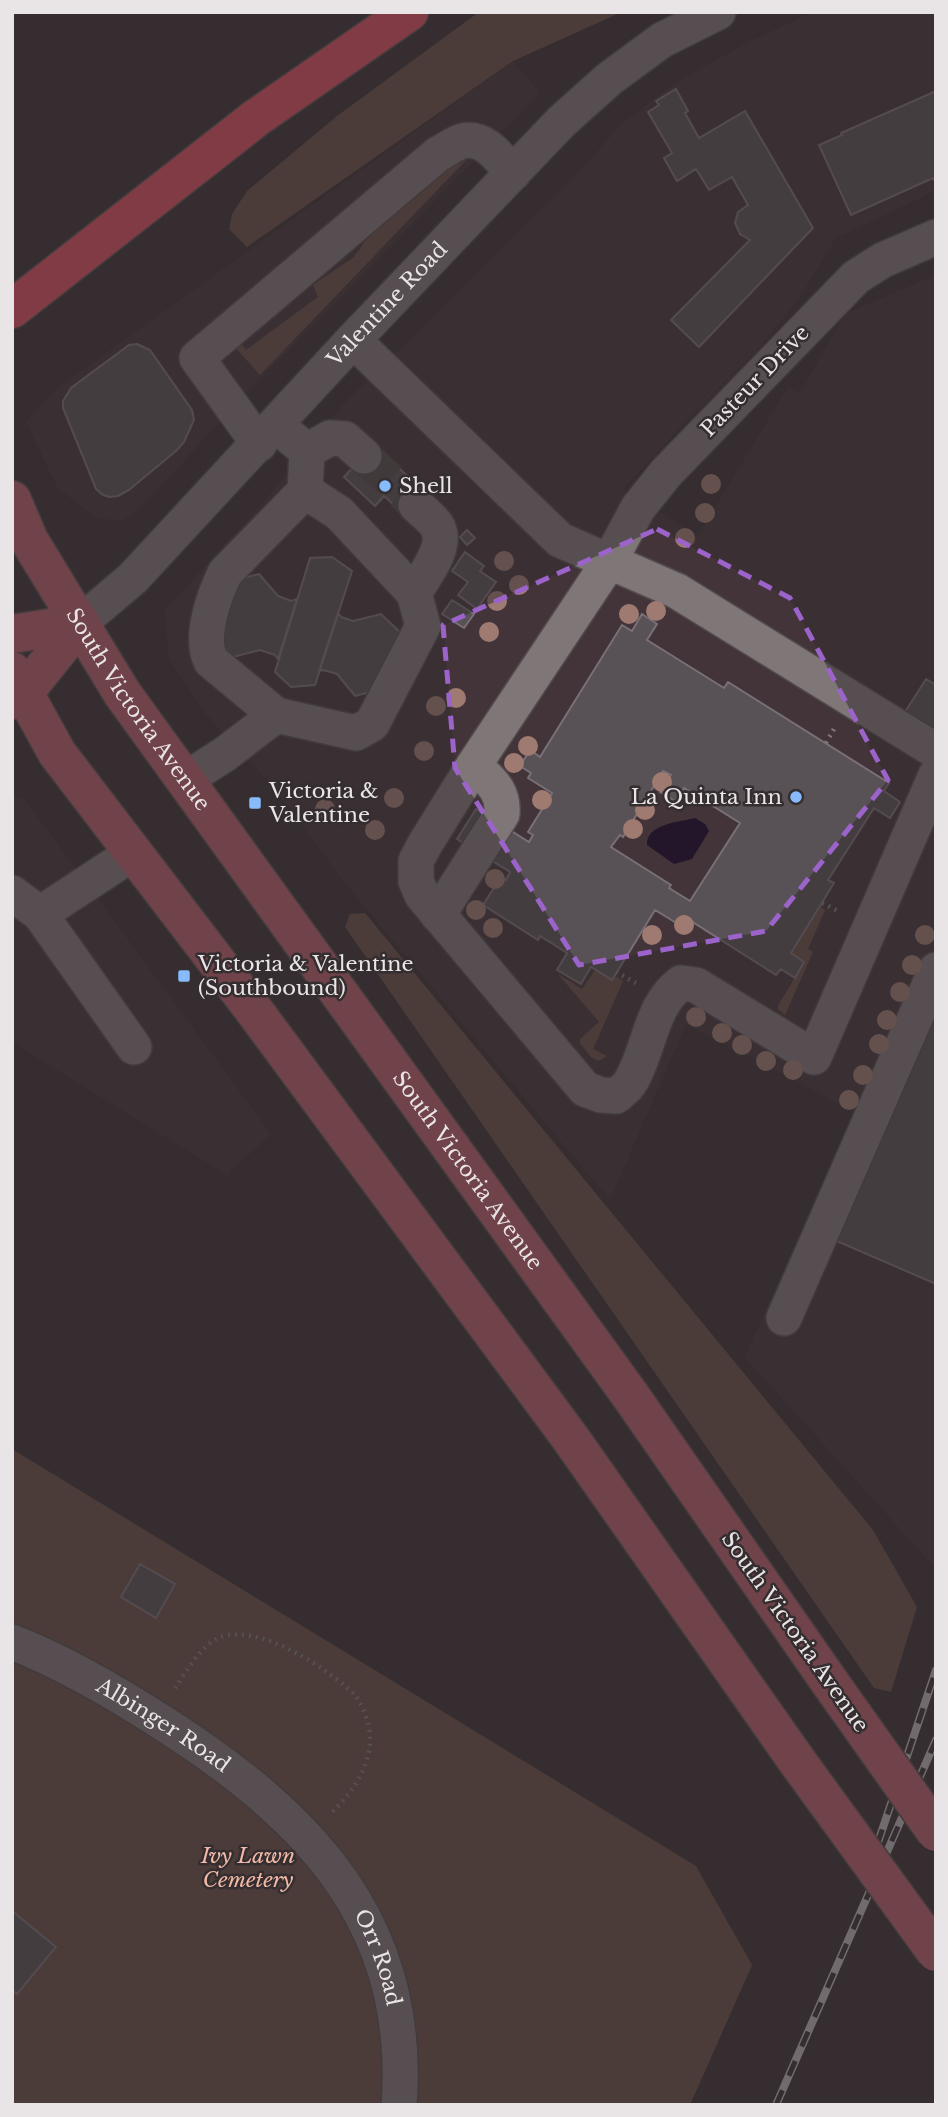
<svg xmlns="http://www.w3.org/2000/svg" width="948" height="2117" viewBox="0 0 948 2117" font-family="'Libre Baskerville',serif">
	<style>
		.built { fill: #423439 }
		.green { fill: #674e46 }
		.water { fill: #24162a }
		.building { fill: #585156; stroke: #787076; stroke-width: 2; fill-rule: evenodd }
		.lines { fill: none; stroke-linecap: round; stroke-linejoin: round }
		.minor-tunnel { stroke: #50494b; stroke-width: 35; stroke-dasharray: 35 18; stroke-linecap: butt }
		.minor-casing { stroke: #524c4e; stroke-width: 38 }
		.major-casing { stroke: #524c4e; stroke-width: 41 }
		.highway-casing { stroke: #524c4e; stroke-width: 41 }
		.path { stroke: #7e787a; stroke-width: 4.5; stroke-dasharray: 2 5; stroke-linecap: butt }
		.minor { stroke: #7f7678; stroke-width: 35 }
		.major { stroke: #b65d68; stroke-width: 38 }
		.highway { stroke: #db4d5d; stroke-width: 38 }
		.rail-casing { stroke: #bdb7b9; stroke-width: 8 }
		.rail { stroke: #352e30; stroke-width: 5; stroke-dasharray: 16; stroke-linecap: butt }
		.major-bridge-casing { stroke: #524c4e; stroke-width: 41; stroke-linecap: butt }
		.major-bridge { stroke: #b65d68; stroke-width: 38 }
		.tree { fill: #9e7a71 }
		.marked { fill: none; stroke: #9c63cb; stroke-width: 5; stroke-dasharray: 14 9; stroke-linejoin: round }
		.poi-dot { fill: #87bbfb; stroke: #352e30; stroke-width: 2.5 }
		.labels { text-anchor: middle; stroke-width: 5; stroke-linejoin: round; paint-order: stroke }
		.street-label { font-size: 21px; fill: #e9e4e6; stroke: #352e30 }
		.poi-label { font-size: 21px; fill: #e9e4e6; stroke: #352e30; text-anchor: start }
		.park-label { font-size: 21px; font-style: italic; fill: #f3b8a6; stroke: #352e30 }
	</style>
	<rect width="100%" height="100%" fill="#352e30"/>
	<path class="built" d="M813,12h123v178l-101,49 -37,61 -42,51 -67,67 -66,71 75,47 90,-149 12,6 45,-79 91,-39v1294l-191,-212 109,-246 -168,-87 -76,176 -265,-317 -66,-90 -74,-80 -36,-54 -4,-49 98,-107 79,-97 230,-227 50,-55 53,-41 70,-39z
		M513,61l27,32 -298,305 -98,106 -22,17 -26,-3 -38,-30 -32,-66 29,-32z
		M12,796l13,4 246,334 -44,41 -215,-133z"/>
	<path class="green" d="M479,12h143l-109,49 -266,186 -18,-18 3,-15 15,-23 90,-75z
		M462,160h4l-206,215 -26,-29 6,-4 6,8 72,-53 -5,-12 41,-28 31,-44z
		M820,906l5,4 -17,39 5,3 -28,63 -7,-6v-3l26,-44 -13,-9z
		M365,913l508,617 44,77 -26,85 -17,-4 -529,-761 5,-13z
		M595,970l16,10 3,-5 9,6 -30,68 14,7 -9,5 -7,-4 -11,-14v-4l19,-17 -41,-48 24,15z
		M12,1449l684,417 56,99 -62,140h-678z"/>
	<path class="water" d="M695,818l10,6 4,7 -17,28 -18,5 -27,-19c-1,-21 32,-23 48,-27z"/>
	<path class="building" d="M676,89l12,22 -3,2 14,25 46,-27 68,117 -114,119 -28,-27 79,-80 -10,-6 -5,-11 3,-11 10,-7 -16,-28 -23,13 -13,-21 -19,12 -13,-23 8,-5 -24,-41 11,-7 -3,-4z
		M936,91v92l-3,-5 -82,37 -32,-70 23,-10 -1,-2z
		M137,344l13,6 42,60 2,10 -10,22 -7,8 -48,40 -11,6 -8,1 -7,-2 -7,-6 -33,-81v-7l8,-13 58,-43z
		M374,445l53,49 -21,22 -22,-20 -9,10 -31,-29z
		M467,530l8,8 -8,7 -7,-8z
		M465,552l19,14 -4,5 16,11 -19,27 -19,-14 10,-13 -16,-11z
		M332,557l20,14 -37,114 -24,2 -16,-15 35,-114z
		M259,574l19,22 13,5 6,-2 -19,60 -3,-4 -15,-5 -27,7 -21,-23 16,-52z
		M452,600l22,14 -10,14 -22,-14z
		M338,613l3,4 12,4 28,-7 22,21 -16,53 -32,8 -18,-22 -14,-4 -4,1z
		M642,614l15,10 -10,16 77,48 4,-6 161,101 -5,8 16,11 -10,16 -16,-10 -46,72 6,3 -43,70 13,9 -9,16 -14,-9 -5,6 -93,-59 -5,8 -23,-14 -43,70 -21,-13 -10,17 -24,-14 10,-17 -27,-17 -2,4 -55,-35 18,-28 5,3 4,-8 -53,-33 19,-30 53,33 4,-7 -5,-3 24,-39 -24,-15 3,-5 -11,-7 10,-16 10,7 82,-132 10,6zM663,771l8,4 -11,17 16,10 8,-14 56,35 -50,78 -21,-13 2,-3 -60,-38 9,-12 3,2z
		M926,679l10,6v47l-31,-20z
		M936,1002v282l-104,-45z
		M140,1564l35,20 -19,34 -35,-21z
		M12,1911l44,36 -39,47 -5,-4z"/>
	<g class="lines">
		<path class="minor-tunnel" d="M364,456l52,49"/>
		<defs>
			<g id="minor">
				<path d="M936,237l-53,23 -27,17 -190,196 -28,35 -29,54 -135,203 -49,79 -9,17v20l6,14 163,194 16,6 15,1c5,-4 12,-9 15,-15 19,-32 19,-75 50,-98l15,2 118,72 122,-282"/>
				<path d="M353,340l207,200 117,51 259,160"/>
				<path d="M259,444l-62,-86 241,-204c8,-4 17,-11 25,-13 22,-5 37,18 50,32"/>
				<path d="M307,451l23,-13 15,1 19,17"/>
				<path d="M414,593c10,-17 35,-47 23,-67 -5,-8 -14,-14 -21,-21"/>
				<path id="s1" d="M80,623l53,-45 220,-238 208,-218 48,-43 53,-39 56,-28"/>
				<path d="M276,715l-65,-54c-12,-24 3,-65 14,-88l80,-82"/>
				<path d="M186,779l39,-25 51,-39 80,18 16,-9 51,-98 -9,-33 -75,-80 -34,-22 2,-40 -31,-26"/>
				<path d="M12,893l28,21 93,-61"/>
				<path d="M40,914l94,133"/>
				<path d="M438,915l64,-101c2,-24 -12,-33 -28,-49"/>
				<path d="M784,1318l152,-348"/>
				<path id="s2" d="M12,1642c54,21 106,52 154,83 143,92 247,198 233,380"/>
			</g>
			<g id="major">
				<path id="s3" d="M12,500l17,40 93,153 508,702 201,289"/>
				<path d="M12,634l68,-11"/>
				<path d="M12,671l45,82 196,256 318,430 226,322"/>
				<path d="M12,700l11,-6 57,-71"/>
			</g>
			<path id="highway" d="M12,309l244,-191 153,-106"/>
		</defs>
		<use href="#minor" class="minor-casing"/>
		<use href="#major" class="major-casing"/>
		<use href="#highway" class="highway-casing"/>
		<path class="path" d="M826,743l8,-14
			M822,903l16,8
			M616,972l20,11
			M175,1688c12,-17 26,-44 46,-51 37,-14 108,32 133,57 6,6 12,21 14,29 9,34 -13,68 -37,90"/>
		<use href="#minor" class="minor"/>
		<use href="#major" class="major"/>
		<use href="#highway" class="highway"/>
		<defs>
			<path id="rail" d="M867,1875l69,-205
				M776,2105l160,-365"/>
		</defs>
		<use href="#rail" class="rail-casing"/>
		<use href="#rail" class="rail"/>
		<defs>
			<path id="major-bridge" d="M831,1684l105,148
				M797,1761l139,191"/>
		</defs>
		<use href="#major-bridge" class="major-bridge-casing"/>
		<use href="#major-bridge" class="major-bridge"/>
	</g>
	<g class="tree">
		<circle cx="711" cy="484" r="10"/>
		<circle cx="705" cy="513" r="10"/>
		<circle cx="685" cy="538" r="10"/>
		<circle cx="504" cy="561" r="10"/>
		<circle cx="519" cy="585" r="10"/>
		<circle cx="497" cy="601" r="10"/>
		<circle cx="656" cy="611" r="10"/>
		<circle cx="629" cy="614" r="10"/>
		<circle cx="489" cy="632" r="10"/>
		<circle cx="456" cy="698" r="10"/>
		<circle cx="436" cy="706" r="10"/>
		<circle cx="528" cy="746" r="10"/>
		<circle cx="424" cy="751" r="10"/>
		<circle cx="514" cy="763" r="10"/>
		<circle cx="662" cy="782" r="10"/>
		<circle cx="394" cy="798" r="10"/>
		<circle cx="542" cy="800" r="10"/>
		<circle cx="325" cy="809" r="10"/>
		<circle cx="645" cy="810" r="10"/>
		<circle cx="633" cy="829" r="10"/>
		<circle cx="375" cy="830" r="10"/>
		<circle cx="495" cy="879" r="10"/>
		<circle cx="476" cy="910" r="10"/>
		<circle cx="684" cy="925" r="10"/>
		<circle cx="493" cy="928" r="10"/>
		<circle cx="652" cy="935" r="10"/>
		<circle cx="925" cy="935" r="10"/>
		<circle cx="912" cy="965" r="10"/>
		<circle cx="900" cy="992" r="10"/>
		<circle cx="696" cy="1017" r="10"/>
		<circle cx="887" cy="1020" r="10"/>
		<circle cx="722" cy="1033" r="10"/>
		<circle cx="879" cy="1044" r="10"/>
		<circle cx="742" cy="1045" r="10"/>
		<circle cx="766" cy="1061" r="10"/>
		<circle cx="793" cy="1070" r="10"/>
		<circle cx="863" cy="1075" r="10"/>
		<circle cx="849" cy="1100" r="10"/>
	</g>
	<path d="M0 0H948V2117H0ZM657,529l133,69 98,182 -122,151 -187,34 -124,-197 -12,-143z" fill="#352e30" fill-opacity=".55" fill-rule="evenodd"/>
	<path class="marked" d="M657,529l133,69 98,182 -122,151 -187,34 -124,-197 -12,-143z"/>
	<g class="poi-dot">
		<circle cx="385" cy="486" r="7"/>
		<circle cx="796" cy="797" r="7"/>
		<rect x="248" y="796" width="14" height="14" rx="3.5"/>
		<rect x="177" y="969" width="14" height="14" rx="3.5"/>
	</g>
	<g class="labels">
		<g class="street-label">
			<text dy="7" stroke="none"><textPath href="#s1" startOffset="443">Valentine Road</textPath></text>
			<text transform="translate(755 381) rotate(-46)" y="7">Pasteur Drive</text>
			<text dy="7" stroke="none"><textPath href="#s3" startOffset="245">South Victoria Avenue</textPath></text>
			<text dy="7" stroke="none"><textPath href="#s3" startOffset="812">South Victoria Avenue</textPath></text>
			<text transform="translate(795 1632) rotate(55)" y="7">South Victoria Avenue</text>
			<text dy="7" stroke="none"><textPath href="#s2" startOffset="173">Albinger Road</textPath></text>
			<text dy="7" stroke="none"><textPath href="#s2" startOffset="497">Orr Road</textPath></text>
		</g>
		<g class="poi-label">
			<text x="399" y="493">Shell</text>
			<text x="269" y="798">Victoria &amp;<tspan x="269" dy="24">Valentine</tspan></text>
			<text x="782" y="804" text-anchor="end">La Quinta Inn</text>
			<text x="198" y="971">Victoria &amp; Valentine<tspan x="198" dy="24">(Southbound)</tspan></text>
		</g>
		<g class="park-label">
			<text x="248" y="1863">Ivy Lawn<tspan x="248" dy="24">Cemetery</tspan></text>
		</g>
	</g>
	<rect width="948" height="2117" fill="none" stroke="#e9e4e6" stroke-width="28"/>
</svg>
